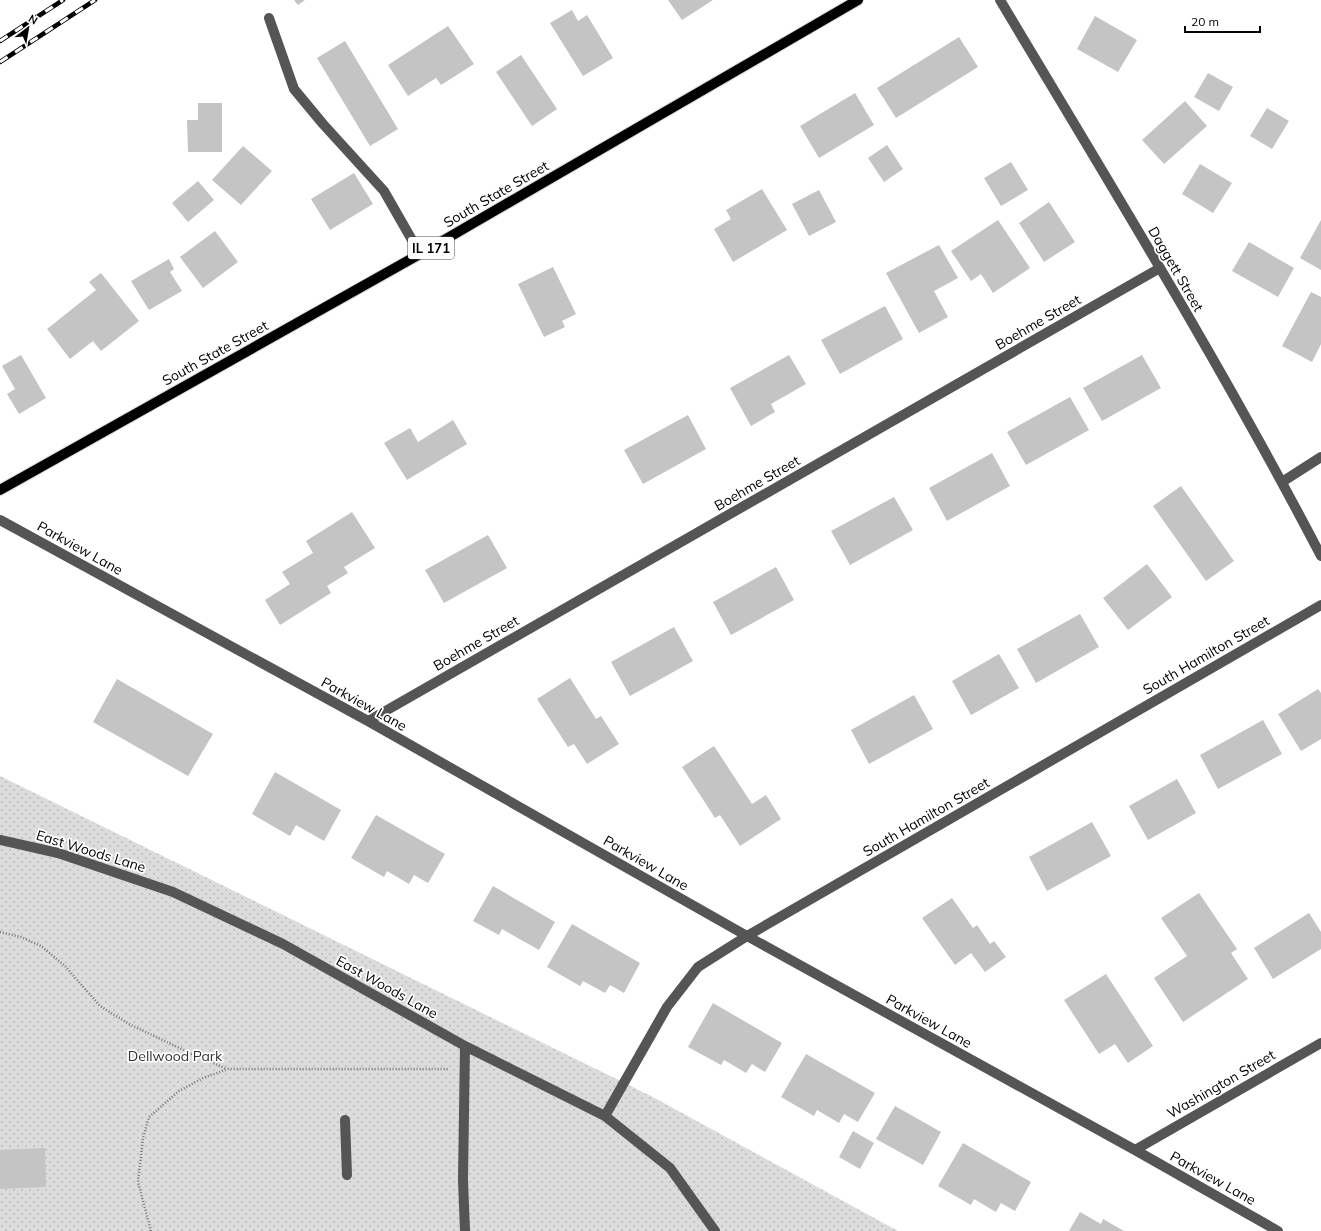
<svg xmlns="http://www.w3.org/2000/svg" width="1321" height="1231" viewBox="0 0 1321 1231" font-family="Mulish,sans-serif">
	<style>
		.park { fill: url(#park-dots) }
		.building { fill: #c4c4c4 }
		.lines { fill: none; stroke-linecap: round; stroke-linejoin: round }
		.major-casing { stroke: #dbdbdb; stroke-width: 12 }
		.path { stroke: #777; stroke-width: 2.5; stroke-dasharray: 1 2; stroke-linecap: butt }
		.minor { stroke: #555; stroke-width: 10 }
		.major { stroke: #000; stroke-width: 10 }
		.rail-casing { stroke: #000; stroke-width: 4.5 }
		.rail { stroke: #fff; stroke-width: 3; stroke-dasharray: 9; stroke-linecap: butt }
		.labels { text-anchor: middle; stroke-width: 3.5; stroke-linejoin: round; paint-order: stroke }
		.shield { fill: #fff; stroke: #4c4c4c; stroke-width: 1 }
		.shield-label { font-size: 13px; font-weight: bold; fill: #000 }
		.street-label { font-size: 14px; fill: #000; stroke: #fff }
		.park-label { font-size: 14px; fill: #333; stroke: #fff }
	</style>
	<defs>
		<pattern id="park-dots" width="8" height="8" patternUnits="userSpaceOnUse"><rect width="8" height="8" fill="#dcdcdc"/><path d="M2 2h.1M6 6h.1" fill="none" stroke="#bbb" stroke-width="1.8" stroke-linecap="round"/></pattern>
	</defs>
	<rect width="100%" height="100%" fill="#fff"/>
	<path class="park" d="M0,776l651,320 247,135h-898z"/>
	<path class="building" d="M294,0h11l-7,5z
		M668,0h45l-31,20z
		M572,10l6,11 9,-6 26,43 -30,18 -33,-53z
		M1095,16l42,24 -19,32 -41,-23z
		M448,26l26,38 -33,21 -5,-7 -28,18 -20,-31z
		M959,37l19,30 -82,51 -19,-30z
		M345,41l53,88 -28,17 -53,-88z
		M521,55l36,54 -25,17 -36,-54z
		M1208,73l25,14 -14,24 -25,-14z
		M855,93l19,32 -55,33 -19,-32z
		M1185,101l22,25 -43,38 -22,-24z
		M198,103h24v49h-34l-1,-32h11z
		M1267,108l22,13 -17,28 -22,-13z
		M887,145l16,24 -19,13 -16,-24z
		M243,146l29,25 -31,34 -29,-25z
		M1011,162l17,28 -27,16 -17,-28z
		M1200,164l32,19 -19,30 -31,-19z
		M354,173l19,31 -43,26 -19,-31z
		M198,181l16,19 -26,22 -16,-19z
		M762,189l25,41 -54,32 -19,-33 17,-10 -5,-9z
		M819,190l17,32 -27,14 -17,-32z
		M1049,202l26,40 -31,20 -25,-39z
		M998,220l32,48 -37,25 -12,-19 -10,7 -20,-30z
		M1321,220v50l-21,-12z
		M215,231l23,31 -35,26 -23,-31z
		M1249,242l45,26 -16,29 -46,-26z
		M939,245l19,33 -24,13 14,26 -29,16 -33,-60z
		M169,259l5,10 -4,3 12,19 -33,19 -18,-29z
		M553,267l23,47 -14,7 3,6 -21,10 -26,-53z
		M101,273l38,48 -38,30 -8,-10 -23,18 -23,-30 49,-39 -7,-8z
		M1311,292l10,5v47l-9,18 -30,-16z
		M885,306l18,33 -63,35 -19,-34z
		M21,355l25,43 -27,16 -12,-20 8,-5 -13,-23z
		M789,355l17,29 -35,20 4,8 -24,14 -21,-38z
		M1142,355l19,33 -59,33 -19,-33z
		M1070,397l19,33 -63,35 -19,-33z
		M688,415l18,34 -63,35 -19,-34z
		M453,420l14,24 -60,36 -23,-37 26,-15 8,14z
		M992,453l18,33 -63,35 -18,-33z
		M1181,486l53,75 -28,20 -53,-75z
		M894,497l19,33 -63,35 -19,-34z
		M352,512l23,36 -31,19 4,6 -21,13 4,7 -51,32 -15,-25 25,-16 -8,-12 31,-19 -7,-12z
		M488,535l19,33 -63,35 -19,-33z
		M1147,564l25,33 -44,33 -25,-32z
		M776,567l18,33 -63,35 -18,-33z
		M1080,614l19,33 -63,36 -19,-34z
		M674,627l19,34 -63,35 -19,-34z
		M999,654l20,34 -48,27 -19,-34z
		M570,678l26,41 5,-3 18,28 -32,20 -13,-20 -6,3 -31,-48z
		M117,679l96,55 -25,42 -95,-54z
		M1318,689l3,4v46l-20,12 -23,-37z
		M914,695l19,34 -64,35 -18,-34z
		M1263,720l19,34 -64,35 -18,-34z
		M714,746l38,58 14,-9 15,24 -41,27 -20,-31 -5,3 -33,-51z
		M275,772l66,38 -17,31 -28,-16 -6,11 -38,-22z
		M1177,779l19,34 -48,27 -19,-34z
		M376,815l69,39 -17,29 -14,-8 -5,9 -22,-13 -3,6 -33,-19z
		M1092,822l19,34 -64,35 -18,-34z
		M493,886l62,36 -16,28 -37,-21 -3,6 -26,-14z
		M1199,893l38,56 -6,4 17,26 -65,43 -29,-44 33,-22 -26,-38z
		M952,898l21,30 4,-3 13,19 4,-3 12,16 -21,15 -14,-19 -16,12 -33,-47z
		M1309,913l12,19v17l-48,30 -19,-31z
		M572,924l68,39 -16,30 -14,-8 -5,8 -22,-12 -3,5 -33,-19z
		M1106,974l47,72 -25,17 -13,-19 -16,10 -35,-54z
		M713,1003l69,40 -17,29 -13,-8 -6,9 -22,-13 -3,5 -33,-18z
		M806,1054l69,39 -17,29 -14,-8 -5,9 -22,-13 -3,6 -33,-19z
		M895,1106l46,26 -18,33 -47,-26z
		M853,1131l21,12 -14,26 -21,-12z
		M963,1143l68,39 -16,29 -14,-8 -5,9 -22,-13 -3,6 -33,-19z
		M45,1148l1,39 -46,2v-39z
		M1080,1212l21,12 2,-5 21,12h-55z"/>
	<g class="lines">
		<defs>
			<path id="major" d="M0,490l420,-236 438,-254"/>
		</defs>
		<use href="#major" class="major-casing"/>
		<path class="path" d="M0,932l21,5 20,9 24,20 35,40 29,18 63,30 35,15
			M151,1231l-13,-49 5,-44 6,-21 30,-26 24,-13 25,-9h220"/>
		<path class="minor" d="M1000,0c110,184 222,366 321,556
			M269,18l25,71 29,35 61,67 36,63
			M1282,482l39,-25
			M0,520l368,201 379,215 388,214 143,81
			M368,721l792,-453
			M0,840l58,13 115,39 110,52 182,102 140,70 65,52 45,63
			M465,1046l-2,134 2,51
			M605,1116l62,-109 31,-40 49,-31 574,-331
			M345,1120l2,55
			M1135,1150l186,-107"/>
		<use href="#major" class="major"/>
		<defs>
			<path id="rail" d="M0,41l63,-41
				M0,62l95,-62"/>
		</defs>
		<use href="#rail" class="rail-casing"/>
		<use href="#rail" class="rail"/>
	</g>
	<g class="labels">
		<rect class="shield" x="408" y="237" width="46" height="22" rx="3"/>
		<g class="shield-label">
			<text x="431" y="253">IL 171</text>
		</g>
		<g class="street-label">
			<text transform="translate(496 194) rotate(-30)" y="5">South State Street</text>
			<text transform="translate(1176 269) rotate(60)" y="5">Daggett Street</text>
			<text transform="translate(1038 322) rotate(-30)" y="5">Boehme Street</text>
			<text transform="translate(215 353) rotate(-29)" y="5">South State Street</text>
			<text transform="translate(757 483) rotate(-30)" y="5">Boehme Street</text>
			<text transform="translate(80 548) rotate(29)" y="5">Parkview Lane</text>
			<text transform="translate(476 643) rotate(-30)" y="5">Boehme Street</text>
			<text transform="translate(1206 655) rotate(-30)" y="5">South Hamilton Street</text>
			<text transform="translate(364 704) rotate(29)" y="5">Parkview Lane</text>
			<text transform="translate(926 817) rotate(-30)" y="5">South Hamilton Street</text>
			<text transform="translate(91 851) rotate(17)" y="5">East Woods Lane</text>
			<text transform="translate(646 863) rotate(30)" y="5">Parkview Lane</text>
			<text transform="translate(387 987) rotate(29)" y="5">East Woods Lane</text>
			<text transform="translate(929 1021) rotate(29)" y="5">Parkview Lane</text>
			<text transform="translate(1221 1084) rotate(-30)" y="5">Washington Street</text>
			<text transform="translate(1213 1178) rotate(29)" y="5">Parkview Lane</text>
		</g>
		<g class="park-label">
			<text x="175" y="1061">Dellwood Park</text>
		</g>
	</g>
	<g transform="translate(28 28) rotate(31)" stroke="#ffffff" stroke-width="3" paint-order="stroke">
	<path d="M0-3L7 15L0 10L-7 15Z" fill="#000000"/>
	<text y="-6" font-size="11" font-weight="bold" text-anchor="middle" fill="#000000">N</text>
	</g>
	<path d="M1185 26v6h75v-6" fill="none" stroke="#000000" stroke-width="2"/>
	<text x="1191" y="26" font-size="12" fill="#000000" stroke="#ffffff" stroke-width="3" paint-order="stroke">20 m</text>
</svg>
